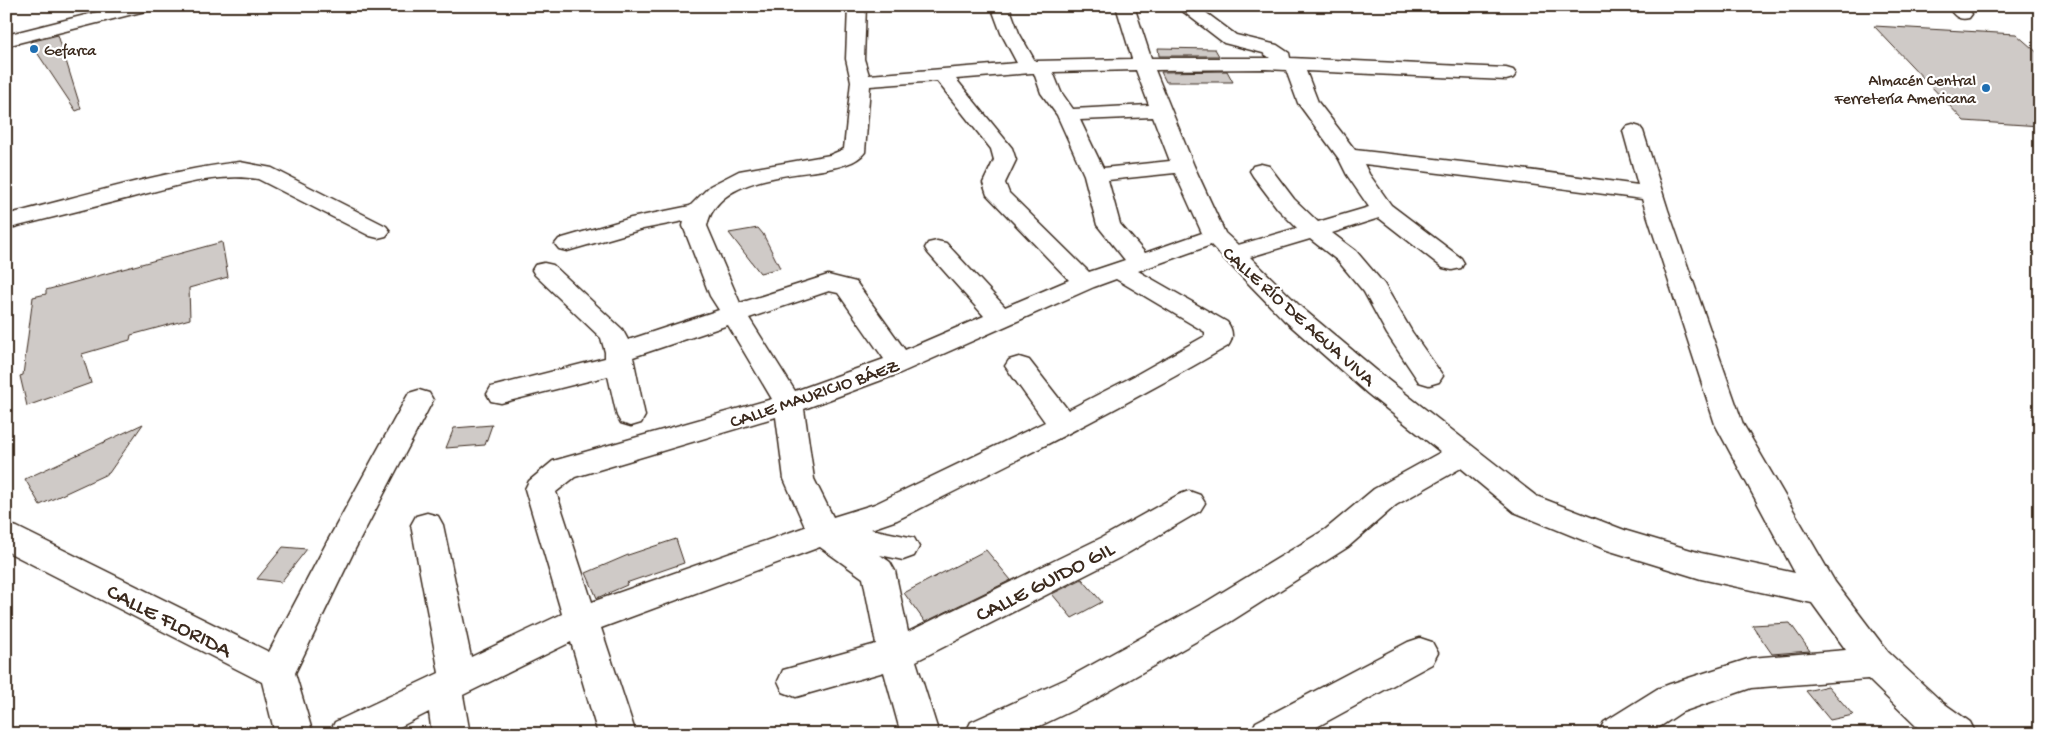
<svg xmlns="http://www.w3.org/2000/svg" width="2046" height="740" viewBox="0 0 2046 740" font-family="'Gochi Hand',sans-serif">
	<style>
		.building { fill: #cfcac7; stroke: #3b2a1e }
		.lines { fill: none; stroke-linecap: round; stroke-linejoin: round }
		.street-casing { stroke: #3b2a1e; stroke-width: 3 }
		.primary-casing { stroke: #3b2a1e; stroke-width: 3 }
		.street { fill: #fff; fill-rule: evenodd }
		.primary { fill: #fff; fill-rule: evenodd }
		.poi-dot { fill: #1f6fb2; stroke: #fff; stroke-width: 2 }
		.labels { text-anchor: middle; stroke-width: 4.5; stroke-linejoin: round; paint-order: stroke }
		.far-poi-label { font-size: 16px; fill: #3b2a1e; stroke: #fff; text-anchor: start }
		.street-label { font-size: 19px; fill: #3b2a1e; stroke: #fff }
		.near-street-label { font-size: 22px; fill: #3b2a1e; stroke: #fff }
	</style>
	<rect width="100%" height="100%" fill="#fff"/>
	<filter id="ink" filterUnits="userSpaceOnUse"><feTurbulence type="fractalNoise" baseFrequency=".02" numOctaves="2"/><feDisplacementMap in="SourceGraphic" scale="10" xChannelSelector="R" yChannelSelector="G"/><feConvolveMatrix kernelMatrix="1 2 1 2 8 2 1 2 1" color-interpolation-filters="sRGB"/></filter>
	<g filter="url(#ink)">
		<path class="building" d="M1874,26l142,8 24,21v71l-76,-5z
			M58,35l23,74 -5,2 -46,-69z
			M1158,48l57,1 4,7h-60z
			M1227,71l6,11h-67l-5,-10z
			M758,228l5,6 17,34 -20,5 -31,-40z
			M222,242l6,35 -39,11 1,31 -59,16 -1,5 -48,14 9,29 -64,23 -7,-30 3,-1 10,-78 13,-3v-4z
			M143,424l-34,49 -69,32 -15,-26z
			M492,425l-7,20 -39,3 8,-20z
			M676,539l8,24 -58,20 1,2 -30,13 -11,-25 42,-18z
			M283,547l24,2 -26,33 -24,-3z
			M986,550l25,30 -86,42 -21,-29z
			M1082,579l20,23 -30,16 -20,-24z
			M1790,623l20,28 -38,3 -20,-29z
			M1828,686l25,29 -23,5 -24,-29z"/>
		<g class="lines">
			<defs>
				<path id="street" d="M848,6h18l-2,53 5,16 148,-12 -16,-30 -10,-27h18l10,27 16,28 97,-2 -16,-53h18l17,52h119l-7,-5 -39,-10 -48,-37h21l39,29 41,10 12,8 1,5 216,10 7,2 3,4 -3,4 -7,2 -200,-9 12,31 37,48 151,17 132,18 -15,-54 3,-4 7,-2 7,2 3,4 25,79 75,214 92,158 53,70 54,50 28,20 6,12h-49l-11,-8 -48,-47 -117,9 -69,24 -33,22h-51l6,-12 53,-33 13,-5 81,-26 95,-8 -34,-47 -111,-24 -94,-29 -93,-38 -53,-44 -65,37 -48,42 -118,75 -138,79 -69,33h-58l6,-12 95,-43 140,-77 120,-73 48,-40 67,-37 -73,-58 -84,-74 -73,-75 -73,26 89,51c6,8 7,16 1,24 -108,63 -219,118 -331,174l-26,9 43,9 5,9 -5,9 -11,4 -23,-5 10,7 5,9 13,61 193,-94 77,-43 11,-4 11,4 5,8 -5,8 -77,45 -207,105 23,73h-38l-17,-62 -88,25 -13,-5 -5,-11 5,-11 93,-26 -13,-66 -43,-31 -219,81 35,106h-38l-27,-92 -108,53 7,39h-38l-3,-22 -43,22h-57l6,-12 104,-49 -28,-148 5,-9 11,-3 11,3 5,9 28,132 91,-43 -37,-125 4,-8 24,-20 219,-62 -44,-74 -95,32 12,59 -4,7 -10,3 -10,-3 -4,-7 -9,-40 -107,27 -10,-2 -4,-7 4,-7 114,-29v-6l-4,-14 -66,-63 -3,-5 3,-5 9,-2 9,2 69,64 6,11 91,-30 -9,-14 -27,-70 1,-5 -41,8 -76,22 -8,-2 -4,-5 4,-5 72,-21 59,-12 20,-20 29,-15 91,-16 14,-6 7,-68 -5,-22zM1265,69l21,1 12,33 41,56 8,16 22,32 -51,15 -24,-23 -25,-33 -8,-2 -8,2 -3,5 3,5 25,33 19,19 -59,17 -13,-12 -31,-67 -39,-96zM1136,70l13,35 -76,4 -12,-17 -8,-20zM1031,73h3l7,20 16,22 27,60 13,50 28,35 -36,12 -80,-79 -4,-10 11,-23 -4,-12 -56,-69zM937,81l54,68 3,11 -11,23 4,12 82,85 -64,27 -59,-64 -9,-2 -9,2 -3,5 3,5 56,63 -79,34 -49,-68 -28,-7 -88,28 -33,-77c9,-47 78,-50 116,-56 14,-3 33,-6 42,-18l5,-66zM1153,117l17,44 -67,7 -23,-48zM1364,164l142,17 136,18 73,225 80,149 -94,-20 -74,-22 -91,-35 -148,-116 -86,-72 -52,-51 60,-18 28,22 26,31 23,42 32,48 10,3 10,-3 4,-6 -31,-44 -28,-48 -28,-33 -24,-18 47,-15 64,50 9,2 9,-2 3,-5 -3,-5 -70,-53 -22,-31zM1175,173l27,60 -57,20 -25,-29 -12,-44zM1116,279l89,53v4l-71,40 -66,34 -39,-50 -10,-3 -10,3 -4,6 40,56 -170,82 -42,13 -19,-38 -10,-70 94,-35 196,-87zM829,291l9,2 46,66 -89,32 -46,-73zM776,417l8,62 21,48 -213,75 -36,-110 19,-15z
					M1416,6h68l-3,4 -6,1h-50l-6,-1z
					M1947,6h19l6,8 -3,4c-11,3 -15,-3 -22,-12z
					M240,162l32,6 114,58 4,5 -4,5 -8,2 -8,-2 -112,-57c-41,-7 -85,8 -125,18 -42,11 -84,21 -127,32v-14c77,-19 155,-44 234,-53z
					M419,390l10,3 4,7 -79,151 -59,122 18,61h-38l-13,-52 -256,-131v-27l11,3 252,125 58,-110 78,-142 4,-7z
					M1420,638l12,4 6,11 -6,11 -128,70h-54l6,-12 152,-80z"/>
				<path id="primary" d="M121,6h31l-3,4 -143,36v-11z"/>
			</defs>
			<use href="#street" class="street-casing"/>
			<use href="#primary" class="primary-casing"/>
			<use href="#street" class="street"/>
			<use href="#primary" class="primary"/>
		</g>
	</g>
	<g class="poi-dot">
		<circle cx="34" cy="49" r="5"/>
		<circle cx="1986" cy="88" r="5"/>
	</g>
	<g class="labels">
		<g class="far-poi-label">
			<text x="44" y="55">Gefarca</text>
			<text x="1976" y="85" text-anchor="end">Almacén Central<tspan x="1976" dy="18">Ferretería Americana</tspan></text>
		</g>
		<g class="street-label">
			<text transform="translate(1300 315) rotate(42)" y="7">CALLE RÍO DE AGUA VIVA</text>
			<text transform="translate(814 392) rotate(-19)" y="7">CALLE MAURICIO BÁEZ</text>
		</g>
		<g class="near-street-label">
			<text transform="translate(1044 580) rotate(-27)" y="8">CALLE GUIDO GIL</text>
			<text transform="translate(170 619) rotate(27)" y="8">CALLE FLORIDA</text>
		</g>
	</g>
	<rect width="2046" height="740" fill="none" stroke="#fff" stroke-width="25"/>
	<rect x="12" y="12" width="2021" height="715" fill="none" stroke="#3b2a1e" stroke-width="2" filter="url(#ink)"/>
</svg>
